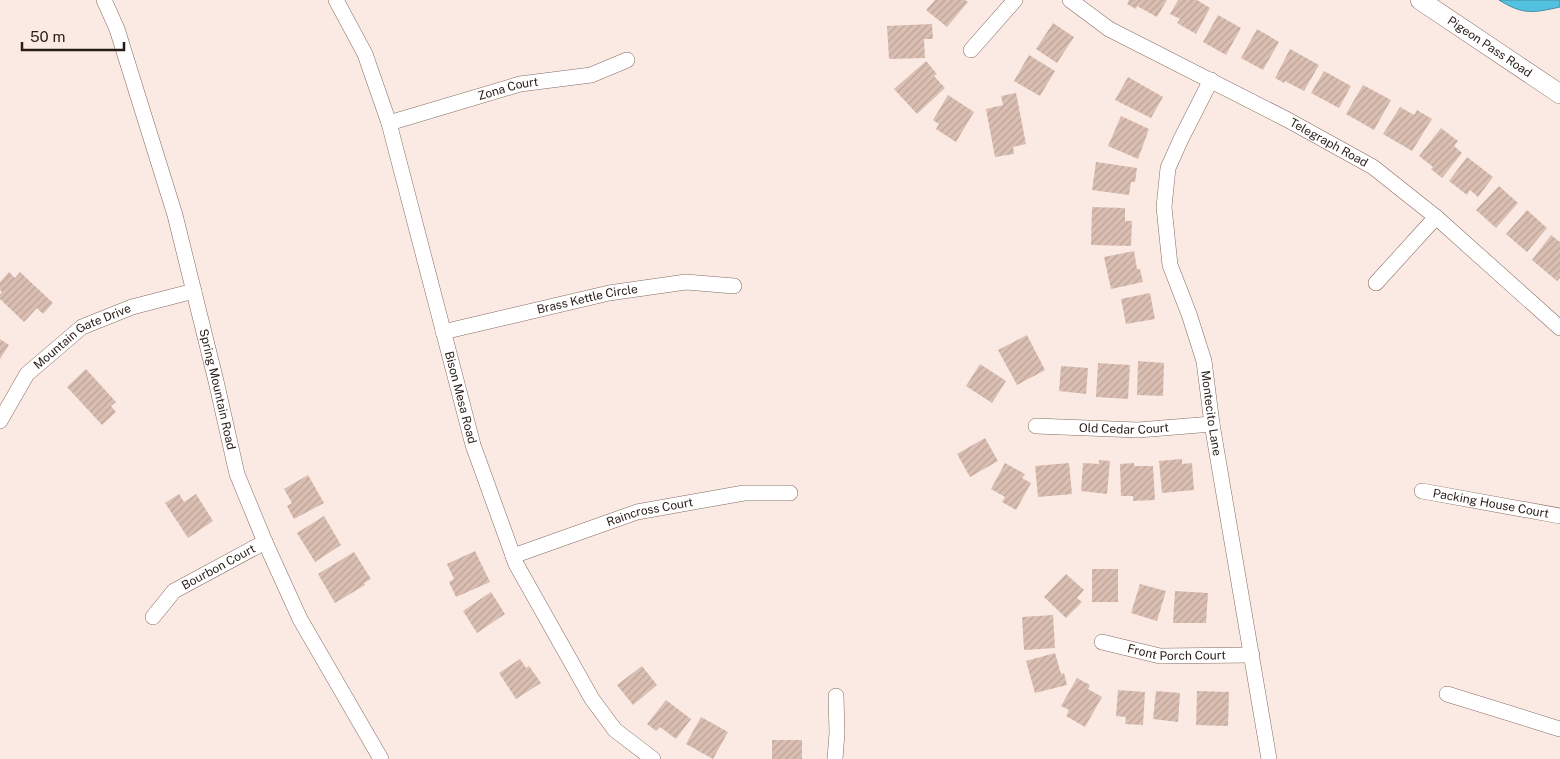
<svg xmlns="http://www.w3.org/2000/svg" width="1560" height="759" viewBox="0 0 1560 759" font-family="'Public Sans',sans-serif">
	<style>
		.water { fill: #52c2e0; stroke: #4590a4 }
		.building { fill: url(#building-hatch) }
		.lines { fill: none; stroke-linecap: round; stroke-linejoin: round }
		.minor-casing { stroke: #846b61; stroke-width: 16 }
		.tertiary-casing { stroke: #846b61; stroke-width: 20 }
		.minor { stroke: #fff; stroke-width: 15 }
		.tertiary { stroke: #fff; stroke-width: 19 }
		.labels { text-anchor: middle; stroke-width: 4.5; stroke-linejoin: round; paint-order: stroke }
		.street-label { font-size: 12px; fill: #271c18; stroke: #fbeae3 }
	</style>
	<defs>
		<pattern id="building-hatch" width="6" height="6" patternUnits="userSpaceOnUse" patternTransform="scale(1.25)"><rect width="6" height="6" fill="#dabeb2"/><path d="M-1 1l2-2M0 6l6-6M5 7l2-2" fill="none" stroke="#bba398"/></pattern>
	</defs>
	<rect width="100%" height="100%" fill="#fbeae3"/>
	<path class="water" d="M1499,0h61v7c-27,6 -37,8 -61,-7z"/>
	<path class="building" d="M935,0h30l3,2 -21,25 -21,-17z
		M1129,0h38l-10,17 -20,-11 -1,3 -9,-5z
		M1178,0h19l13,8 -14,26 -19,-11 3,-4 -10,-5z
		M1218,15l23,13 -15,27 -23,-13z
		M1053,23l21,14 -17,26 -21,-14z
		M932,24l1,15h-9l1,19 -36,1 -2,-33z
		M1257,29l22,13 -16,28 -22,-12z
		M1290,49l29,16 -15,26 -19,-10 -1,2 -9,-5z
		M1029,55l26,16 -15,25 -26,-15z
		M926,61l11,13 -3,2 11,12 -28,26 -23,-25z
		M1324,71l27,15 -12,22 -28,-15z
		M1128,77l35,20 -12,21 -36,-18z
		M1363,85l28,15 -17,30 -28,-16z
		M1016,93l10,51 -13,3 1,7 -19,3 -9,-48 17,-4 -2,-9z
		M948,95l26,17 -18,30 -20,-13 3,-5 -6,-4z
		M1400,107l14,8 3,-5 15,9 -20,32 -29,-17z
		M1121,116l28,13 -11,30 -30,-13z
		M1441,128l17,13 -4,5 8,7 -20,25 -11,-9 2,-2 -14,-11z
		M1467,157l26,20 -15,20 -8,-7 -3,5 -18,-14z
		M1096,162l41,6 -2,14h-4l-2,13 -37,-5z
		M1499,186l19,17 -22,25 -20,-18z
		M1092,207l33,1v13h7l-1,25 -40,-1z
		M1527,210l20,18 -20,24 -21,-18z
		M1551,235l9,7v36l-3,3 -25,-21z
		M1134,251l3,18h3l3,13 -32,7 -7,-32z
		M9,272l6,6 5,-6 33,31 -10,11 -6,-6 -13,14 -24,-23v-5l2,-2 -2,-2v-8z
		M1150,293l5,26 -29,5 -5,-25z
		M1027,335l18,35 -28,15 -19,-35z
		M0,339l9,6 -9,14z
		M1138,361l26,2 -1,33 -26,-1z
		M1098,363l32,2 -2,34 -32,-2z
		M980,364l26,17 -14,22 -26,-17z
		M1061,366l27,2 -2,26 -27,-3z
		M86,369l30,33 -5,4 5,6 -14,13 -35,-38z
		M985,438l13,23 -28,16 -13,-23z
		M1182,459v5l10,-1 2,27 -32,3 -3,-32z
		M1099,460l11,1 -3,33 -26,-3 2,-28 16,1z
		M1005,463l20,11 -3,4 9,5 -15,27 -14,-8 3,-5 -14,-8z
		M1069,463l3,31 -34,3 -3,-31z
		M1134,463v3h19l2,34 -22,1v-5h-12l-1,-32z
		M308,475l16,28 -30,16 -7,-13 5,-3 -8,-14z
		M179,494l5,8 12,-8 17,27 -25,17 -23,-35z
		M324,516l17,29 -26,17 -18,-29z
		M475,551l15,31 -34,15 -7,-15 5,-3 -7,-15z
		M354,552l17,27 -7,4 1,2 -30,18 -17,-29z
		M1092,569h26v33h-26z
		M1066,574l18,16 -7,8 5,4 -16,16 -22,-21z
		M1140,584l26,7 -9,30 -26,-8z
		M1175,591l33,2 -2,30h-33z
		M491,592l14,22 -28,19 -14,-22z
		M1053,615l2,33 -31,2 -2,-33z
		M1055,653l6,21 3,-1 3,12 -32,8 -9,-32z
		M520,659l6,9 3,-2 12,17 -25,16 -17,-26z
		M642,666l15,19 -24,20 -16,-20z
		M1077,678l13,7 -2,4 14,8 -17,30 -19,-11 3,-6 -8,-4z
		M1118,690l27,2 -2,33 -18,-1 1,-7 -10,-1z
		M1156,691l24,2 -2,29 -25,-3z
		M1197,691l32,1 -1,34 -32,-1z
		M666,700l25,19 -15,20 -16,-12 -4,4 -9,-7z
		M701,717l27,15 -15,27 -27,-15z
		M772,740h30v19h-30z"/>
	<g class="lines">
		<defs>
			<g id="minor">
				<path id="s1" d="M104,0l13,29 58,186 41,166 21,93 28,68 35,77 81,140"/>
				<path id="s2" d="M336,0l29,54 24,69 84,322 43,119 76,135 23,31 38,29"/>
				<path id="s3" d="M1070,0l39,29 179,91 85,47 63,50 124,111"/>
				<path d="M971,50l44,-50"/>
				<path id="s4" d="M1211,80l-30,59 -13,29 -4,39 6,58 19,49 15,47 8,63 57,335"/>
				<path id="s5" d="M389,123l131,-39 71,-9 36,-15"/>
				<path d="M1376,283l60,-66"/>
				<path id="s6" d="M443,332l166,-39 77,-11 48,4"/>
				<path id="s7" d="M0,421l27,-47 55,-47 50,-20 62,-16"/>
				<path id="s8" d="M1036,426l102,4 74,-6"/>
				<path id="s9" d="M1422,491l138,25"/>
				<path id="s10" d="M513,556l124,-44 107,-19h46"/>
				<path id="s11" d="M153,617l21,-26 91,-49"/>
				<path id="s12" d="M1102,642l58,14 92,-1"/>
				<path d="M1447,694l113,35"/>
				<path d="M835,759l2,-26 -1,-37"/>
			</g>
			<g id="tertiary">
				<path id="s13" d="M1420,0l140,94"/>
			</g>
		</defs>
		<use href="#minor" class="minor-casing"/>
		<use href="#tertiary" class="tertiary-casing"/>
		<use href="#minor" class="minor"/>
		<use href="#tertiary" class="tertiary"/>
	</g>
	<g class="labels">
		<g class="street-label">
			<text dy="4" stroke="none"><textPath href="#s13" startOffset="84">Pigeon Pass Road</textPath></text>
			<text dy="4" stroke="none"><textPath href="#s5" startOffset="124">Zona Court</textPath></text>
			<text dy="4" stroke="none"><textPath href="#s3" startOffset="296">Telegraph Road</textPath></text>
			<text dy="4" stroke="none"><textPath href="#s6" startOffset="148">Brass Kettle Circle</textPath></text>
			<text dy="4" stroke="none"><textPath href="#s7" startOffset="122">Mountain Gate Drive</textPath></text>
			<text dy="4" stroke="none"><textPath href="#s1" startOffset="406">Spring Mountain Road</textPath></text>
			<text dy="4" stroke="none"><textPath href="#s2" startOffset="418">Bison Mesa Road</textPath></text>
			<text dy="4" stroke="none"><textPath href="#s4" startOffset="350">Montecito Lane</textPath></text>
			<text dy="4" stroke="none"><textPath href="#s8" startOffset="88">Old Cedar Court</textPath></text>
			<text dy="4" stroke="none"><textPath href="#s9" startOffset="70">Packing House Court</textPath></text>
			<text dy="4" stroke="none"><textPath href="#s10" startOffset="144">Raincross Court</textPath></text>
			<text dy="4" stroke="none"><textPath href="#s11" startOffset="84">Bourbon Court</textPath></text>
			<text dy="4" stroke="none"><textPath href="#s12" startOffset="76">Front Porch Court</textPath></text>
		</g>
	</g>
	<path d="M22 42v8h102v-8" fill="none" stroke="#271c18" stroke-width="2.5"/>
	<text x="30" y="42" font-size="15" fill="#271c18" stroke="#fbeae3" stroke-width="4" paint-order="stroke">50 m</text>
</svg>
